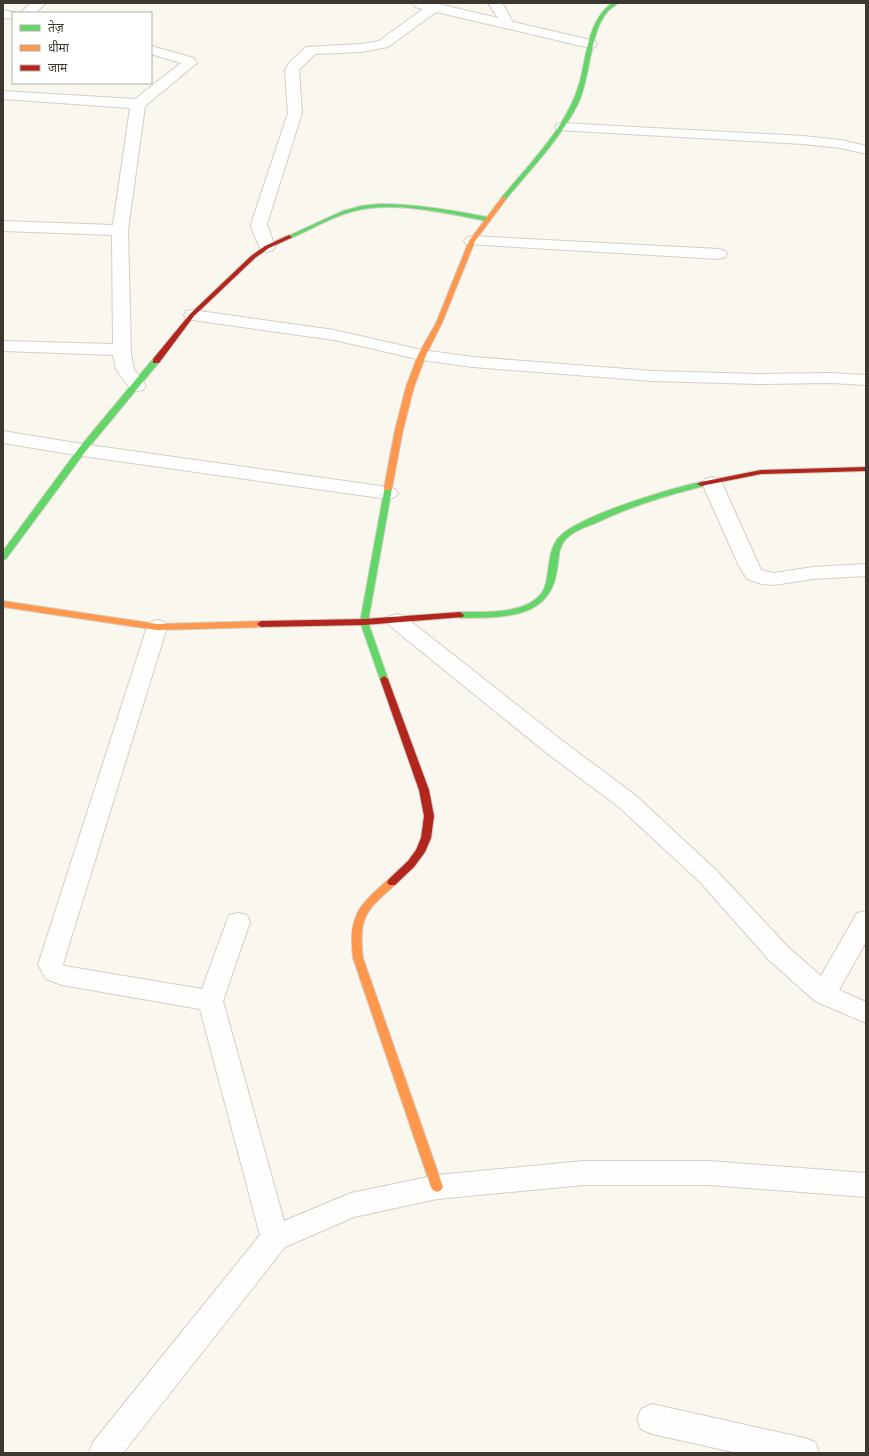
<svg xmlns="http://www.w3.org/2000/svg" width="869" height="1456" viewBox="0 0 869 1456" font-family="'Sofia Sans Condensed','Noto Sans Devanagari',sans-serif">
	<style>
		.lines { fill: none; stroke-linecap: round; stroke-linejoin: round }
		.street-casing { stroke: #d3cfc8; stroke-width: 2 }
		.fast-casing { stroke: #d3cfc8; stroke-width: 2 }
		.slow-casing { stroke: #d3cfc8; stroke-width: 2 }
		.jam-casing { stroke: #d3cfc8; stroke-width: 2 }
		.street { fill: #fefefd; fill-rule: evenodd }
		.fast { fill: #63d668; fill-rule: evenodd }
		.slow { fill: #ff974d; fill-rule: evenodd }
		.jam { fill: #b3261e; fill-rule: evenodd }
	</style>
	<rect width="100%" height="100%" fill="#faf7ef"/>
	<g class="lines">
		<defs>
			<path id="street" d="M31,3h15l-11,10h-15z
				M414,3h20l64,15 -10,-15h14l11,19 82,19 2,3 -2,3 -5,1 -154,-36 -48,35 -27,5 -46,2 -16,16 3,43 -35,111 8,23 -2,3 -6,2 -6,-2 -9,-20 -1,-6 37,-111 -3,-43 4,-7 17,-16 55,-3 18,-3 44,-32 -8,-2z
				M3,10l15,3h-5v6l-10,-1z
				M151,46l43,12 3,5 -52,43 -17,124 3,124 3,15 12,17 -3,4 -6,1 -6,-1 -15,-21 -3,-14 -110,-4v-10l110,3 -1,-109 -109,-4v-10l110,4 17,-117 -127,-9v-8l132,8 46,-36 -30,-9z
				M562,123l241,13 38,4 25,6v8l-25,-6 -38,-4 -246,-14 -2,-3 2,-3z
				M472,236l247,13 6,2 2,3 -2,3 -6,2 -253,-15 -2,-3 2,-3z
				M192,310l142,20 88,20 51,7 180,14 105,3 73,-1 35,2v10l-35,-2 -73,1 -105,-3 -180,-14 -51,-7 -88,-20 -148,-21 -2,-4 2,-4z
				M3,431l79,13 306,43 7,2 3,4 -3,4 -7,2 -306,-43 -79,-13z
				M712,477l7,2 3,4 39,87 13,3 39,-6 53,-3v12l-53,3 -39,6 -12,-1 -15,-5 -8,-13 -37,-83 3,-4z
				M397,614l7,2 160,126 71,53 81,75 72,77 33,29 36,-63 9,-2v31l-27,48 27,12v21l-51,-22 -45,-40 -70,-79 -81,-75 -71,-53 -158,-128 -3,-5 3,-5z
				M157,620l7,2 3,5 -104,337 2,2 137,23 27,-74 9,-2 9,2 3,7 -27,79 61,220 67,-28 86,-18 147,-14h125l157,12v24l-157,-12h-125l-147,14 -83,18 -69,30 -162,206h-34l4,-11 167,-207 -60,-226 -138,-24 -16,-6 -8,-14 109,-338 3,-5z
				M652,1404l152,34 11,4 4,11h-81l-86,-19 -11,-5 -4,-10 4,-10z"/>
			<path id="fast" d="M612,3h6c-3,3 -7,5 -10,8 -19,21 -17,66 -30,93 -18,35 -47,65 -72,95h-4v-2c29,-35 66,-71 78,-116 7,-26 8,-61 32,-78z
				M379,204c37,0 72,6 108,13l3,2 -3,2c-44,-8 -95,-22 -140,-8 -19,6 -37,17 -56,25l-5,-1 57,-26 18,-5z
				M153,359h3l4,2 -75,91 -79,107 -3,1v-9l76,-103z
				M701,482h3l1,2 -1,2c-37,9 -72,20 -106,36 -11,5 -24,8 -32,17 -8,8 -7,21 -9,31 -7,51 -57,47 -97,48l-4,-3 4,-3c25,0 71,3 84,-23 6,-15 3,-34 12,-48 13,-23 116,-53 145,-59z
				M385,486h6l1,2 -24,134 20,57 -4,3 -4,-3 -20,-57z"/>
			<path id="slow" d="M502,197l5,1 -32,43 -33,82 -16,32 -12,32 -11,43 -11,58 -1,2h-6l-1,-2 11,-58 11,-43 12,-32 18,-32 33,-82z
				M3,601l154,23 104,-3 4,3 -4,3 -104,3 -154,-23z
				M392,878l3,1 2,3 -2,3c-29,25 -37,33 -32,73l80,229 -2,3 -4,2 -4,-2 -2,-3 -78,-229c-5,-42 5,-52 36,-79z"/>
			<path id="jam" d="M289,235l3,2 -1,1 -22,10 -14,10 -61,58 -35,47h-6v-4l37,-45 61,-58 14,-10z
				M866,467v4l-105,3 -60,12 -4,-2 4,-2 60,-12z
				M460,612l4,3 -1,2 -99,8 -103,2 -4,-3 4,-3 103,-2z
				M384,676l4,3 41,111 5,26 -3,22 -6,14 -11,15 -19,18h-6l-2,-3 2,-3 19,-18 8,-11 5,-12 3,-22 -5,-26 -39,-111z"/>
		</defs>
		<use href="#street" class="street-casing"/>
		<use href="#fast" class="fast-casing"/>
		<use href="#slow" class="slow-casing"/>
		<use href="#jam" class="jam-casing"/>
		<use href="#street" class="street"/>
		<use href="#fast" class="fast"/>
		<use href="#slow" class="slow"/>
		<use href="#jam" class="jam"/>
	</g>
	<rect width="869" height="1456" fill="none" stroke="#3c3830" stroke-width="8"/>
	<rect x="12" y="12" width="140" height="72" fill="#ffffff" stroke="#b1afac"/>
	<rect x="20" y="25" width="20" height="6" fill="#63d668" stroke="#b1afac"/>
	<text x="48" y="32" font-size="12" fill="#3c3830">तेज़</text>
	<rect x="20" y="45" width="20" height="6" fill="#ff974d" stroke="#b1afac"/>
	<text x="48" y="52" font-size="12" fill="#3c3830">धीमा</text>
	<rect x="20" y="65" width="20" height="6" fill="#b3261e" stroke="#b1afac"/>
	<text x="48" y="72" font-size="12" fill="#3c3830">जाम</text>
</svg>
